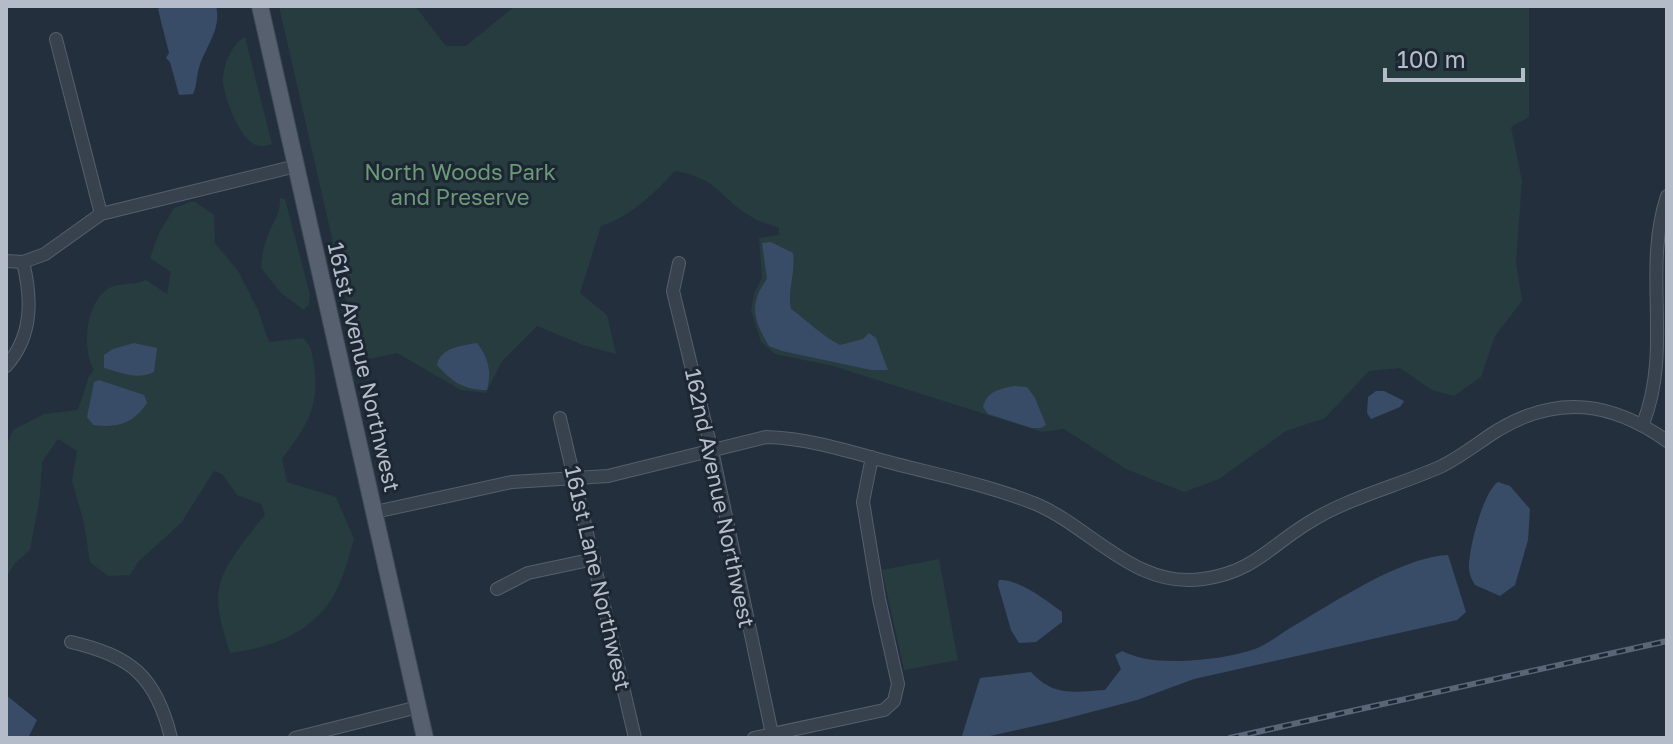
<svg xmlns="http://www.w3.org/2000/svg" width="1673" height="744" viewBox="0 0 1673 744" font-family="'Golos Text',sans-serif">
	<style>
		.green { fill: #263c3f }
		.water { fill: #394c67 }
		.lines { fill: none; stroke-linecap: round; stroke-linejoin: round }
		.minor-casing { stroke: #565f6c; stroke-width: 14 }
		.major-casing { stroke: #414a57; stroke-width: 18 }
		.minor { stroke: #38414e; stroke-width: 12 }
		.major { stroke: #56606e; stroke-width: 16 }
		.rail-casing { stroke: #5a6575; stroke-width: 6 }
		.rail { stroke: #1d2633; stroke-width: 3; stroke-dasharray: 9; stroke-linecap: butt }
		.labels { text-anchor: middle; stroke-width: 6; stroke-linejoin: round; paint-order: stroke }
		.park-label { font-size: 22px; fill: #6b9a76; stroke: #1d2633 }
		.street-label { font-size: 22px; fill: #b4bcc9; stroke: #1d2633 }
	</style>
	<rect width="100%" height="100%" fill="#242f3e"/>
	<path class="green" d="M279,6h136l31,40h20l49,-40h1014v111l-18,10 11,54 -6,81 6,39 -27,35 -14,41 -27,19 -22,-6 -32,-22 -31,3 -44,47 -39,13 -67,48 -35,13 -58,-23 -62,-40 -22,3 -209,-66 -58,-12 -14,-12 -10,-32 3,-17 8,-15 -3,-40 20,-3v-7c-7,-3 -16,-5 -24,-9 -34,-18 -35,-41 -80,-48 -23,24 -42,44 -74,55l-21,67 27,22 9,39 -33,-9 -46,-19 -35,35 -16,32 -25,-3 -64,-37 -37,8z
		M245,37l27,107c-3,1 -10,3 -13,2 -18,-2 -35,-48 -36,-65 0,-15 8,-37 22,-44z
		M280,198l5,1 25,96 -1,9 -5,6 -23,-17 -20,-25c1,-11 2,-22 7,-33 6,-16 12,-18 12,-37z
		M194,201l20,14 1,28 23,28 20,39 11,32 34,-4c9,8 9,16 11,28 6,42 -8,61 -32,93l5,23 49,15 18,42c-5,16 -9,33 -16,48 -20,44 -63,60 -108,66 -6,-21 -16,-46 -10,-69 5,-21 31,-52 45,-69l-4,-11 -24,-9 -15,-21 -8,-3 -33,52 -43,39 -8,13 -22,1 -18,-14 -6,-39 -12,-42 5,-30 -19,-12 -16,23 -2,34 -10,54 -16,14 -8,15v-132l7,-17 31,-16 34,-4 11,-34 5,-6c-13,-22 -8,-68 15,-82 11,-6 25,-2 37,-8l21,14 4,-22 -21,-14 9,-25 15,-25z
		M939,559l19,101 -54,10 -22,-100z"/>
	<path class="water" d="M163,6h53c6,23 -11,41 -17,62 -3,9 -2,18 -6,26l-14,1 -9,-33 -4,-4 3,-5 -11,-44z
		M771,242l22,11c3,20 -6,37 -2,56 17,12 31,27 49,36l23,-6 6,-6 7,5 12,32h-17l-89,-19 -13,-5c-16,-26 -20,-43 -2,-67l-5,-36z
		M134,343l23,5 -3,24c-17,8 -32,1 -50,-4v-13l9,-6z
		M477,343c11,14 15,28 10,47 -23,0 -35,-8 -50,-25 4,-18 24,-19 40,-22z
		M99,380l45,15 3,8c-14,21 -30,25 -54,22l-6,-8 7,-35z
		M1014,386l13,1 8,11 11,27 -5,3h-9l-44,-14 -5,-7c4,-16 17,-18 31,-21z
		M1376,391h8l20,10 -4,6 -29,12 -4,-6 1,-16z
		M1498,482l12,4 20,23 -2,31 -13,45 -15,11 -25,-11c-3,-5 -6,-11 -6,-18 0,-19 14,-75 29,-85z
		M1448,555l18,57 -9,8 -263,59 -57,21 -80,21 -76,17 -19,-2 18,-58 51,-6c23,25 43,20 74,18l16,-21 -6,-14 7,-4c21,10 37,10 60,10 23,-1 50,-4 73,-12 13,-5 25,-15 37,-22 41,-24 109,-70 156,-72z
		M999,580c20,-1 47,20 63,32v10l-26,20 -17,1 -8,-13 -13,-45z
		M6,695l31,25 -9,18h-22z"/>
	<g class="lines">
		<defs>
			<path id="minor" d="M56,39l45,175
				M6,261l17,1
				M679,263l-6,28 41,169 58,274
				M6,366c27,-30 26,-67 17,-104l22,-8 56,-40 195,-48
				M560,418l75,320
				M1643,424c30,-78 -1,-152 24,-228
				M375,512l137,-30 96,-6 158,-39c44,1 88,16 130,27 47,12 95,22 140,40 56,24 99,85 167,75 50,-7 66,-32 105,-56 41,-26 90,-37 134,-57 20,-10 37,-24 56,-36 60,-36 114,-28 169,11
				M497,589l31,-16 66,-14
				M71,642c60,14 85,34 100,96
				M295,738l123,-31
				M754,738l130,-28 10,-9 4,-17 -19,-85 -16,-97 9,-45"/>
			<path id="major" d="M260,6l165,732"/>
		</defs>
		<use href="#minor" class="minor-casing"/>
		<use href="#major" class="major-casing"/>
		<use href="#minor" class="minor"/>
		<use href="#major" class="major"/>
		<defs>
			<path id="rail" d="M1230,738l437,-97"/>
		</defs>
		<use href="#rail" class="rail-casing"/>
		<use href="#rail" class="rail"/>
	</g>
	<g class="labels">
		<g class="park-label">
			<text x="460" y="180">North Woods Park<tspan x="460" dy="25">and Preserve</tspan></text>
		</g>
		<g class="street-label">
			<text transform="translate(364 367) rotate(77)" y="8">161st Avenue Northwest</text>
			<text transform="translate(720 498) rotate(78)" y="8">162nd Avenue Northwest</text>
			<text transform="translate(598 578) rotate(77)" y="8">161st Lane Northwest</text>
		</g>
	</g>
	<rect width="1673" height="744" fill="none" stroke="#b4bcc9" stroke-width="16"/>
	<path d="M1385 68v12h138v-12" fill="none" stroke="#b4bcc9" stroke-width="4"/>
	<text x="1397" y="68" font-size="24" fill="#b4bcc9" stroke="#1d2633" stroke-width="6" paint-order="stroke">100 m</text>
</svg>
